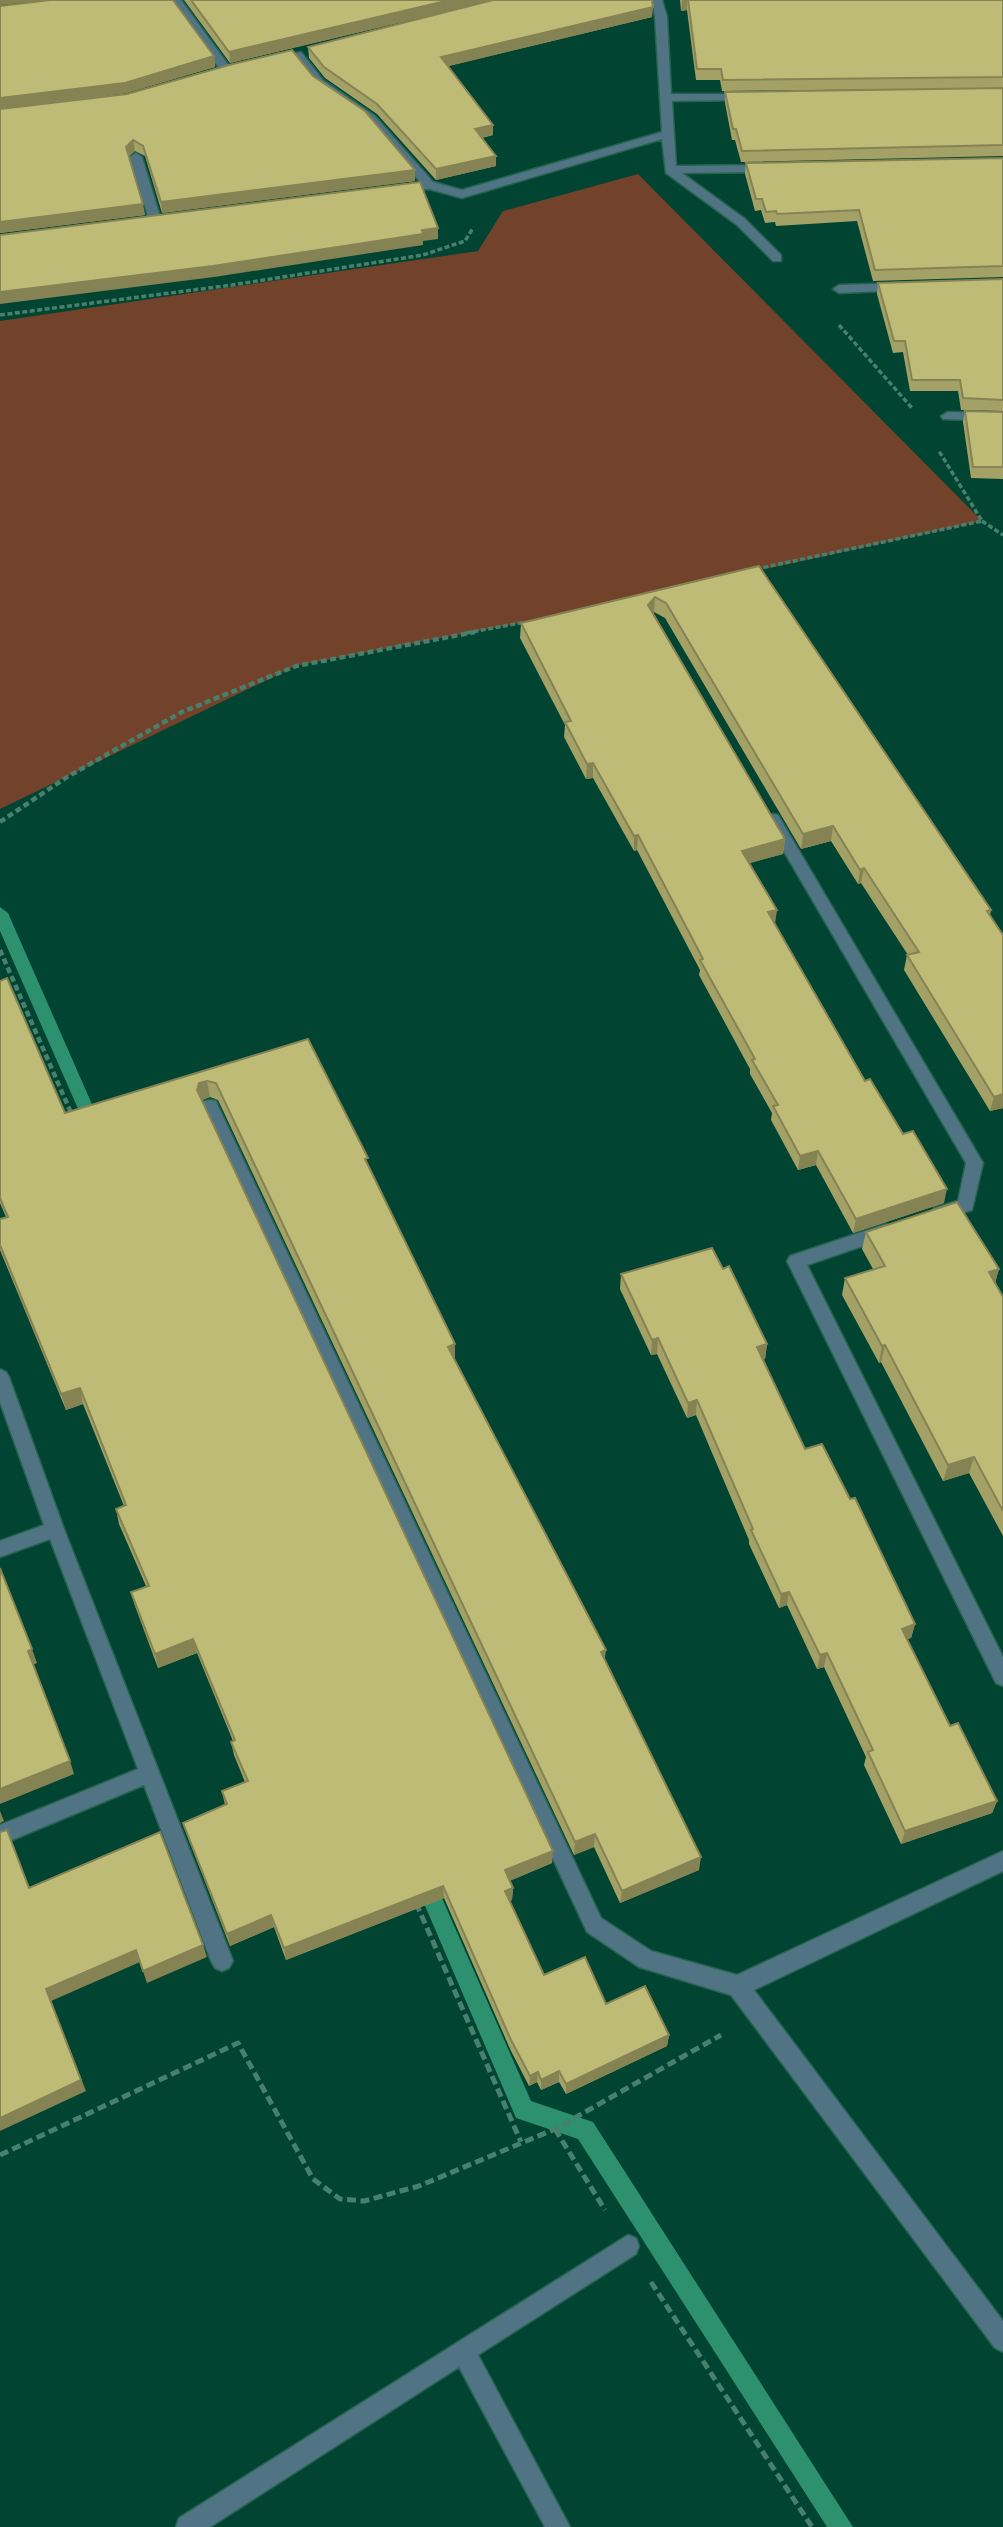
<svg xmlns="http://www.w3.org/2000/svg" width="1003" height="2527" viewBox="0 0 1003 2527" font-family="'Public Sans',sans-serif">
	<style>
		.green { fill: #72422b }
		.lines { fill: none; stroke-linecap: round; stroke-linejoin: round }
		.stream { fill: #2d906e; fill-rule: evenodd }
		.minor-casing { stroke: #256350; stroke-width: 3 }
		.path-far2 { stroke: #47806d; stroke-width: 3.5; stroke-dasharray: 5 2.5; stroke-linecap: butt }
		.path-far1 { stroke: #47806d; stroke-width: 4.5; stroke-dasharray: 6 3.5; stroke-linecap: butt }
		.path { stroke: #47806d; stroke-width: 5; stroke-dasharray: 9 4.5; stroke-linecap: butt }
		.minor { fill: #507483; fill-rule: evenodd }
		.wall { fill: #a3a166 }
		.shaded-wall { fill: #858353 }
		.building { fill: #bebb77; stroke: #858353; stroke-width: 2 }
	</style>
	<rect width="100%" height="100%" fill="#014431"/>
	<path class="green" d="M638,174l344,347 -461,102 -225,43 -296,143v-488l478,-70 25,-40z"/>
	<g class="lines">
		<path class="stream" d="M0,907l8,6 94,214 -2,5h-12l-2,-5 -86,-196z
			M424,1870l7,3 100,228 62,21 260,405h-26l-249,-388 -62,-21 -102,-238 3,-7z"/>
		<defs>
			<path id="minor" d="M170,0h11l51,70 -2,2 -25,5v-4l14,-5z
				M652,0h10l5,17 4,77h78l6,3 -6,3 -77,1 4,65 96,-1 2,3 -6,4 -86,1 63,46 36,36v6h-8l-36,-36 -71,-52 -4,-34 -200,59 -33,-9 -34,3v-6l26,-3 -54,-63 -52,-36 -21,-26 -20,4 -6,-3 33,-7 22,28 52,36 58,66 29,8 200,-58 -7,-115z
				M136,153l6,4 19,63 -2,3 -10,-3 -19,-63z
				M902,283l4,1v6l-67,3 -6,-4 6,-4z
				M948,412l55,1v8l-60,-2 -2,-3z
				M773,814l5,1 205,348 -11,47 -32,10 -6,-2 -3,-5 3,-5 24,-7 8,-38 -201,-344z
				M210,1100l6,1 2,5 383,812 50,33 86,24 266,-124v20l-249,119 249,331v31l-8,-4 -264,-353 -92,-28 -52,-35 -385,-826 2,-5z
				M886,1224l6,2 3,5 -3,5 -85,29 196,392v29l-7,-3 -209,-422 3,-5z
				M0,1369l6,3 3,5 55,152 169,432 -4,7 -7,3 -7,-3 -4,-7 -67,-176 -144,60v-20l138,-56 -88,-230 -50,18v-16l44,-16 -44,-123z
				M628,2235l8,3 3,8 -3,8 -158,101 92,172h-25l-86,-160 -249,160h-34l3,-9z"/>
		</defs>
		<use href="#minor" class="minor-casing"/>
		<path class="path-far2" d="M0,315l232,-30 191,-30 42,-14 8,-13
			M839,325l73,83
			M982,521l21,14
			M756,569l226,-48 -43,-70
			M466,633l60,-11"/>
		<path class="path-far1" d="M0,822l67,-45 115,-65 114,-46 179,-34
			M0,950l72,165"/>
		<path class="path" d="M416,1903l105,239
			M555,2129l50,81
			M0,2155l238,-112 75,136 27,20 24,2 55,-15 136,-57 166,-94
			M651,2282l161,245"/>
		<use href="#minor" class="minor"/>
	</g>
	<path class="wall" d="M184,0h468v17l-204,49 45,69 -11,3 14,18v10l-60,14 -59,-66 -52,-36 -16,-20 -1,-11 161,-41 -239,57z
		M680,0h323v156l-262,6 -6,-22h-3l-7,-37v-11l192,-3 -195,2 -2,-11h-24l-9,-70 -6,1z
		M0,6l214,50 1,11 -89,26 -66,9 253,-26 102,94v11l-253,32 -17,-57 -10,-5 -6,5 16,59 -145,18z
		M1003,158v119l-130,4 -16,-60 -81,5 -1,-4 -10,1 -4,-13 -6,1 -10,-37 1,-11z
		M1003,279v132l-42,-1 -3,-19h-48l-7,-39 -10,1 -16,-59 1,-11z
		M965,411l38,1v67l-32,-1 -8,-56z
		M759,566l232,344 -1,5 13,20v173l-13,3 -86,-141 3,-15h1l-47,-72 -3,1 -27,-43 -30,8 -136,-231 -11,-6 -1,2 132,225 -2,15 -34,9 26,61 90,157 79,122 -91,30 -37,-68 -18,5 -27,-50 1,-7 -22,-39v-5l-51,-94 1,-5 -63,-120 -3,1 -41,-73 -7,1 -22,-42 1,-12 -45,-87 1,-15z
		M0,981l65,132 243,-74 61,130 86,175v16l150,300 94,210 -79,33 -26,-56 -20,8 -356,-755 -8,-3 -8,3 350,763 -43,18 4,7 -1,12 -3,1 35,74 125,60 -2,11 -101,48 -7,-12 -18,8 -4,-8 -8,4 -18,-35 -67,-153 -158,62 -12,-33 -44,19 -43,-111 -4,-12 42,-18 -3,-14 23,-9 -11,-27 -3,-13 2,-1 -36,-88 -39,15 -23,-62 -4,-14 15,-6 -27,-62 -3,-15 8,-3 -41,-102 -17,6 -66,-160v-31l6,-2 -6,-14z
		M866,1232l133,37 -4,14 8,14v239l-34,-63 -26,8 -62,-119 -2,1 -37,-68 3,-17 28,-9 -11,-20z
		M723,1269l44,75 -2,15 -2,1 42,89 45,50 65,125 -4,14 -4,1 43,87 47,75 -5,12 -91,31 -37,-79 2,-8 -42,-90 -7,2 -30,-64 -8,3 -30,-64v-4l-53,-125 -9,3 -30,-64 -6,1 -31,-66 1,-15z"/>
	<path class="shaded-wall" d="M0,0h51l-51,5z
		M450,0h45l-265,63 -1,-11z
		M682,0h5v10l-6,1z
		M653,7l-1,10 -211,51v-11z
		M214,56l1,11 -89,26 -126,16v-11z
		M493,125v10l-18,4v-10z
		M133,140l2,11 -8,7 -1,-11z
		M496,156v10l-60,14v-11z
		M415,170v11l-253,32 -1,-11z
		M143,204l2,11 -145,18v-11z
		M438,228v11l-15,2v4l-209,32 -214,27v-12z
		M655,597l-1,15 -7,8 1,-15z
		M593,763v15l-7,1 1,-15z
		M833,826l-2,15 -30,8 2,-15z
		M638,835l-1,15 -3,1v-15z
		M785,839l-2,15 -43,12 2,-15z
		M864,868l-3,15 -3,1 2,-14z
		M777,910l-2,14 -7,-12z
		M207,1081l3,16 -8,3 -5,-10 2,-7z
		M1003,1094v14l-13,3 4,-14z
		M818,1151l-2,14 -18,5 2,-14z
		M947,1189l-3,14 -91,30 3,-14z
		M999,1269l-5,17 -5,-14z
		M658,1338l-1,16 -6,1 1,-15z
		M455,1344v16l-7,-13z
		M767,1344l-2,15 -11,3 3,-15z
		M885,1345l-4,17 -2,1 3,-17z
		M80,1388l3,16 -17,6 -5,-16z
		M697,1400l-1,15 -9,3 1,-15z
		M974,1457l-5,16 -26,8 5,-16z
		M789,1592l-2,13 -8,3 2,-14z
		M915,1624l-4,14 -13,4 4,-13z
		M193,1639l4,14 -39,15 -3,-14z
		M32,1649l5,14 -4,2 -5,-14z
		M606,1650l-2,14 -3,-12z
		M827,1653l-3,14 -7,2 3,-14z
		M70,1761l4,13 -74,30v-15z
		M997,1801l-5,12 -91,31 4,-13z
		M0,1811l4,10 -4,2z
		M595,1834l-1,13 -20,8 1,-13z
		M553,1851l-1,12 -47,20v-13z
		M701,1857l-2,13 -79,33 2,-12z
		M443,1886l1,12 -158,62 -2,-12z
		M513,1888l-1,12 -7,4v-13z
		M271,1915l3,12 -44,19 -3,-12z
		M203,1945l4,12 -60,26 -4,-12z
		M136,1950l4,12 -89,39 35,90 -86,40v-13l46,-129z
		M669,2035l-2,11 -101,48v-10z
		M559,2071v11l-18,8v-10z
		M538,2072l-1,10 -8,4 1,-10z"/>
	<path class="building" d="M50,0h123l41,56 -89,27 -125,15v-92z
		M191,0h259l-221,52z
		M493,0h159l1,7 -212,50 52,68 -18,4 21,27 -60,13 -59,-65 -53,-37 -16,-20z
		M688,0h315v77l-280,3 -2,-11h-24z
		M292,50l21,26 52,35 50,59 -254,32 -18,-56 -10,-6 -7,7 17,57 -143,18v-113l127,-15 102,-29z
		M1003,88v57l-261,6 -6,-22h-3l-8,-37z
		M1003,158v108l-128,4 -16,-60 -82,4 -1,-3 -10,1 -4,-13h-6l-10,-36z
		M420,182l18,46 -16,2 1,4 -210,32 -213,26v-57z
		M1003,279v121l-40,-2 -3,-18h-48l-7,-39h-11l-16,-58z
		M965,411l38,1v55h-30z
		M759,566l232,344 -4,1 16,24v159l-9,3 -87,-142 12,-3 -55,-84 -4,2 -27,-44 -30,8 -137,-231 -11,-6 -7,8 137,234 -43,12 35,59 -9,2 97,169 5,-2 33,55 10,-3 34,58 -91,30 -38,-68 -18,5 -27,-50 5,-1 -26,-45 3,-1 -55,-99 3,-1 -65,-124 -4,1 -41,-73 -6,1 -22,-42 6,-1 -50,-98z
		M7,978l58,135 243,-74 60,119 -3,1 90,185 -7,3 158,303 -5,2 100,205 -79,34 -27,-57 -20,8 -359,-759 -9,-2 -8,2 -2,7 356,761 -48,19 8,18 -8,3 39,84 41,-18 21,47 39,-18 24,49 -103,49 -7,-13 -18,9 -3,-8 -8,4 -19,-36 -68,-154 -159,62 -13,-33 -44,19 -44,-111 44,-19 -5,-13 26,-10 -17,-39 4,-2 -42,-101 -38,15 -24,-62 18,-6 -33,-77 10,-4 -46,-117 -19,6 -61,-149v-26l8,-2 -8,-19v-217z
		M957,1202l42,67 -10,3 14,25v214l-29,-54 -26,8 -63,-120 -3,1 -37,-68 40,-12 -19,-34z
		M712,1248l11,21 6,-3 38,78 -10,3 48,102 17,-5 28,55 5,-1 60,126 -13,5 48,97 8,-3 39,78 -92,30 -37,-79 5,-2 -46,-97 -7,2 -31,-63 -8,2 -30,-64 2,-1 -56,-129 -9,3 -30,-65 -6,2 -31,-66z
		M0,1568l32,81 -4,2 42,110 -70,28z
		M7,1830l22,58 131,-56 43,113 -60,26 -7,-21 -90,39 35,91 -81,38v-286z"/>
</svg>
